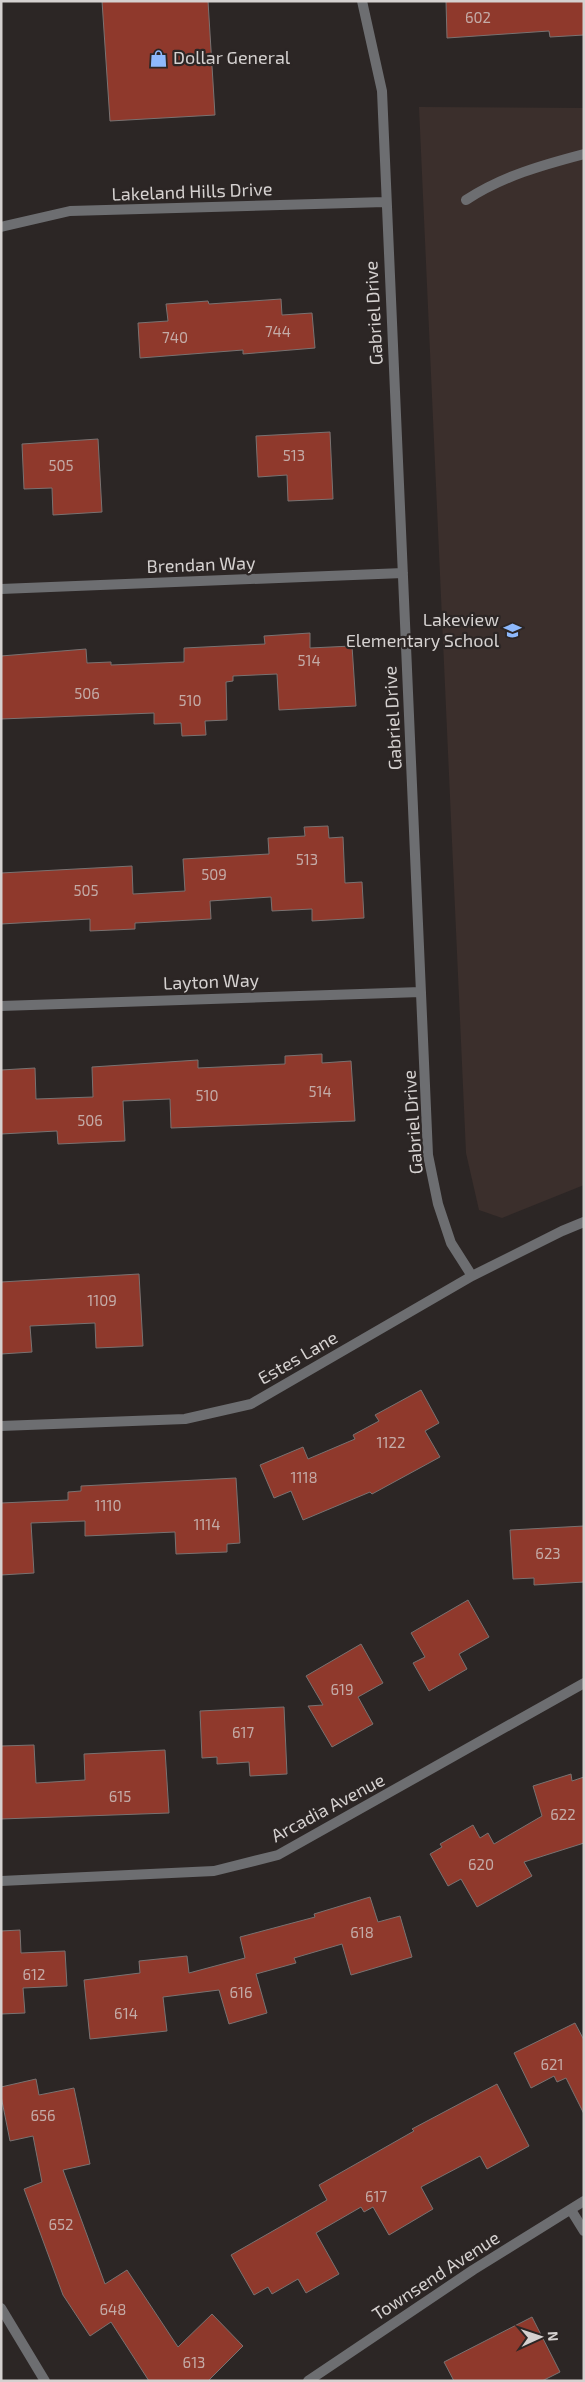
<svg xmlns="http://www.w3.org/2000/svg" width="585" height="2382" viewBox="0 0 585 2382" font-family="'Exo 2',sans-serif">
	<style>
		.built { fill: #3b2f2c }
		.building { fill: #8f392c; stroke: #797271 }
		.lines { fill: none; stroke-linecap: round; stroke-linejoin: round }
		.service { stroke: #6d6e71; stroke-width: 10 }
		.minor { stroke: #6d6e71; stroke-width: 10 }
		.labels { text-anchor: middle; stroke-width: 4.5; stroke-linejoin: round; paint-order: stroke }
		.number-label { font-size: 15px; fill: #c4aba7 }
		.poi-label { font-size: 18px; fill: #d5d1d0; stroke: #2c2625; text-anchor: start }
		.street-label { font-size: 18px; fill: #d5d1d0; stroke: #2c2625 }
	</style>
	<rect width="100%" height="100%" fill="#2c2625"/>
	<path class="built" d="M419,107l165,1v1077l-82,33 -23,-8 -13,-57z"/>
	<path class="building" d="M102,1h106l7,114 -105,6z
		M446,1h138v34l-34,2 -1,-6 -102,7z
		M281,299l1,16 30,-2 3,35 -72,6v-4l-103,8 -2,-35 30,-2 -2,-17 42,-3 1,3z
		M330,432l3,67 -45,2 -1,-26 -29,2 -2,-41z
		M98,439l4,73 -49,3 -1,-27 -28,1 -2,-45z
		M310,633v15l42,-2 4,60 -77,4 -2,-36 -44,2v5l-7,1 1,38 -22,1 1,14 -24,1 -1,-13 -27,1v-11l-153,6v-63l85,-7 1,14 24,-1v3l73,-3v-14l81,-4 -1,-8z
		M328,826l1,12 14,-1 2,46 17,-1 2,36 -52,3v-12l-40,2 -1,-14 -61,4 1,18 -76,4v6l-45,2v-12l-89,5v-51l131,-7 1,28 52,-3 -2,-32 86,-5 -1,-16 37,-2 -1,-9z
		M322,1054v9l29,-2 4,60 -184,7 -1,-29 -47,2 2,40 -67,3 -1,-13 -56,3v-64l34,-2 1,31 57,-2 -1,-30 106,-7v8l87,-4v-8z
		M139,1274l4,72 -47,2 -1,-25 -65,3 2,26 -31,2v-72z
		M421,1390l18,33 -14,8 15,26 -68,37 -2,-2 -67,28 -12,-29 -17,7 -14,-33 43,-18 5,12 47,-20 -2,-4 26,-14 -4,-6z
		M236,1478l4,65 -13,1v8l-51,2 -1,-22 -90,4v-15l-54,2 3,50 -33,2v-72l67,-3v-8l13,-1v-5z
		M584,1526v56l-50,3v-7l-21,1 -3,-49z
		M468,1600l21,37 -30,17 8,15 -38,22 -16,-28 12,-6 -14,-24z
		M361,1644l22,39 -25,14 15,27 -41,23 -24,-41 15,-1 -17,-29z
		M284,1707l3,67 -37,2 -1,-14 -32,2v-7l-15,1 -2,-47z
		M34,1745l2,38 49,-3 -1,-26 81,-4 4,63 -168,6v-73z
		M571,1774l1,7 12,-4v66l-60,19 8,14 -55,31 -16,-28 -13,7 -18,-32 12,-7 -2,-3 33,-19 7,13 8,-5 6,11 48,-28 -9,-30z
		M370,1897l8,25 22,-6 12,41 -61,18 -9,-31 -48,14 2,5 -40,11 11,39 -38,11 -10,-34 -56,7 4,34 -77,8 -6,-59 56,-7 -1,-12 48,-5 2,17 56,-15 -5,-21 75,-20 -1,-3z
		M20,1930l1,23 44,-2 2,35 -44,2 2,25 -24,1v-83z
		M575,2023l9,17v74l-18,-36 -9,4 -3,-6 -23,12 -17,-35z
		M36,2079l3,16 35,-7 16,76 -27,6 42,114 22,-14 51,77 34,-33 31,32 -35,35h-59l-38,-59 -21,14 -27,-41 -39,-106 18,-7 -9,-46 -23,5 -9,-45v-9z
		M497,2084l32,62 -42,23 -7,-13 -59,31 12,22 -44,26 -16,-28 -9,5 -3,-5 -45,26 23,41 -33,19 -8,-14 -26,15 -4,-7 -14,8 -23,-40 96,-55 -8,-15 95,-54 -2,-2z
		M532,2317l28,55 -18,9h-88l-10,-19z"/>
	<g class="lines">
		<path class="service" d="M466,200c37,-24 76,-35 118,-46"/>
		<path class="minor" d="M362,1l20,90 46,1064 10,49 13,39 21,33
			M1,227l69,-16 315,-9
			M1,589l402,-16
			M1,1006l420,-14
			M1,1426l184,-7 66,-15 221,-128 90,-45 22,-9
			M1,1881l213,-10 64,-16 306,-172
			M571,2210l13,21
			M1,2308l44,73
			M308,2381l165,-111 111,-69"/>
	</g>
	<defs>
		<symbol id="shop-bare" viewBox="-9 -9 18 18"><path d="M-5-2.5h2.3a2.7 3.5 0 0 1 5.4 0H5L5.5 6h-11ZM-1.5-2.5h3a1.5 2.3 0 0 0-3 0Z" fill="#8eb9fc" stroke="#2c2625" stroke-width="2.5" paint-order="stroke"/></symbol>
		<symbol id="school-bare" viewBox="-9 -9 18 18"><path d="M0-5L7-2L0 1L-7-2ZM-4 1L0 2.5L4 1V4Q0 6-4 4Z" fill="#8eb9fc" stroke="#2c2625" stroke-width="2.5" paint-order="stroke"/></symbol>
	</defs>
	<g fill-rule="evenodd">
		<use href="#shop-bare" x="146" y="46" width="25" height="25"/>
		<use href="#school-bare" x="500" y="618" width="25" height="25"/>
	</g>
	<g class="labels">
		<g class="number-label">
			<text x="478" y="23">602</text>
			<text x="278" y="337">744</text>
			<text x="175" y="343">740</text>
			<text x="294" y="461">513</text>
			<text x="61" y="471">505</text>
			<text x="309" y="666">514</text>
			<text x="87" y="699">506</text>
			<text x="190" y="706">510</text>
			<text x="307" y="865">513</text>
			<text x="214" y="880">509</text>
			<text x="86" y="896">505</text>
			<text x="320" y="1097">514</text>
			<text x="207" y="1101">510</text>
			<text x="90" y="1126">506</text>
			<text x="102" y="1306">1109</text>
			<text x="391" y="1448">1122</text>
			<text x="304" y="1483">1118</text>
			<text x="108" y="1511">1110</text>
			<text x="207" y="1530">1114</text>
			<text x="548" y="1559">623</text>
			<text x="342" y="1695">619</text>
			<text x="243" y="1738">617</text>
			<text x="120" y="1802">615</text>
			<text x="563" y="1820">622</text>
			<text x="481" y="1870">620</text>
			<text x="362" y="1938">618</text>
			<text x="34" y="1980">612</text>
			<text x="241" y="1998">616</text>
			<text x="126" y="2019">614</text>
			<text x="552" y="2070">621</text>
			<text x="43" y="2121">656</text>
			<text x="376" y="2202">617</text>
			<text x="61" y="2230">652</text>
			<text x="113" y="2315">648</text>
			<text x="194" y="2368">613</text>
		</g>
		<g class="poi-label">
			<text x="173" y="64">Dollar General</text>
			<text x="499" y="626" text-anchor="end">Lakeview<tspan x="499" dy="21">Elementary School</tspan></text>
		</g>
		<g class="street-label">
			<text transform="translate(192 192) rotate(-2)" y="6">Lakeland Hills Drive</text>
			<text transform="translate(374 313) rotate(-93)" y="6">Gabriel Drive</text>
			<text transform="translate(201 565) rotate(-2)" y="6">Brendan Way</text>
			<text transform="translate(393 718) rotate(-93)" y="6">Gabriel Drive</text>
			<text transform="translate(211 982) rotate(-2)" y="6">Layton Way</text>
			<text transform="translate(413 1122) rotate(-94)" y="6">Gabriel Drive</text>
			<text transform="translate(298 1358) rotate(-30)" y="6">Estes Lane</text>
			<text transform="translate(328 1808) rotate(-28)" y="6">Arcadia Avenue</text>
			<text transform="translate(436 2276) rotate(-33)" y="6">Townsend Avenue</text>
		</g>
	</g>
	<rect width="585" height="2382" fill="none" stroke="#d5d1d0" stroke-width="5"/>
	<g transform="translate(540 2337) rotate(87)" stroke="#2c2625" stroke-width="4" paint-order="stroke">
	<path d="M0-4L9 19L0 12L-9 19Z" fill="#d5d1d0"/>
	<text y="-8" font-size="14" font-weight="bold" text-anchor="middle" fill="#d5d1d0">N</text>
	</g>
</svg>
